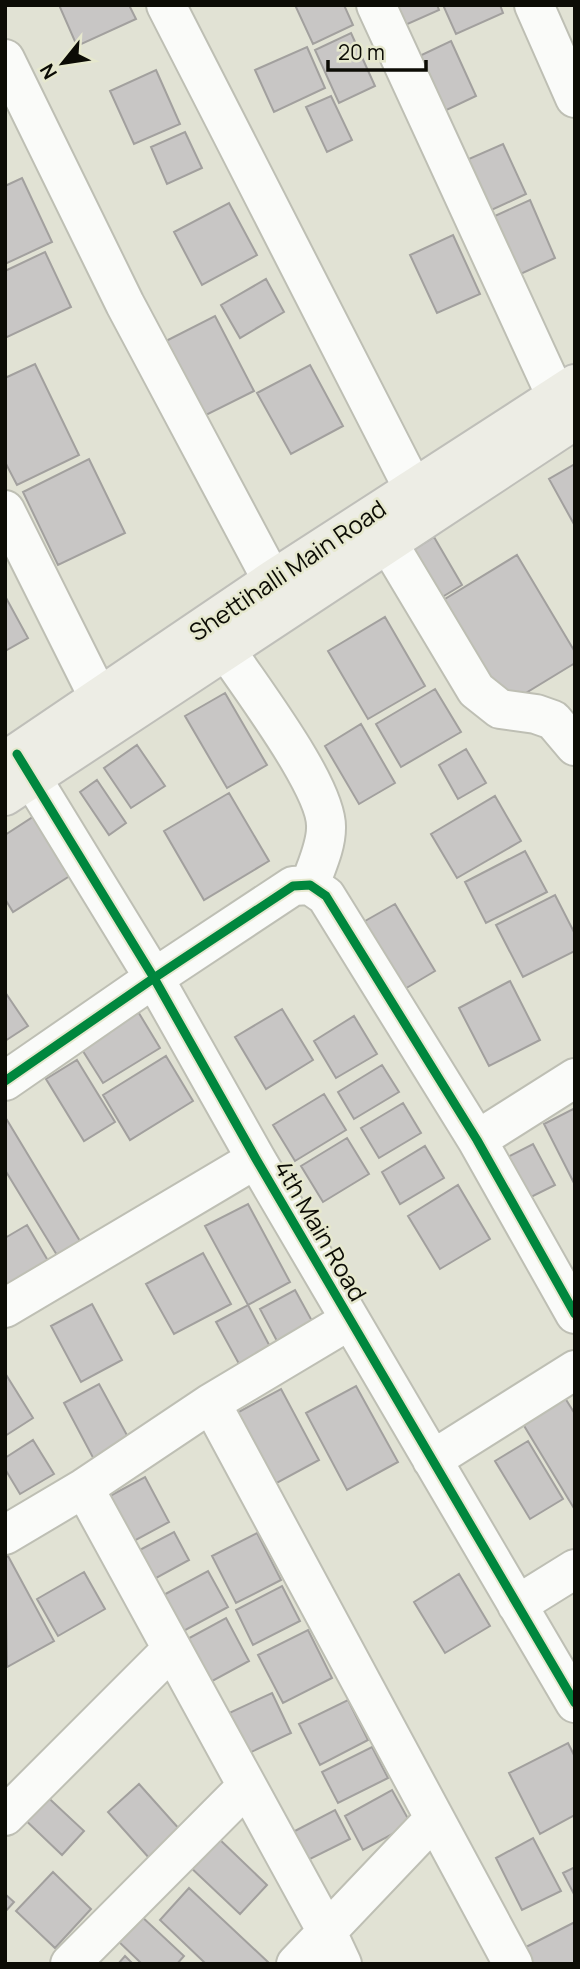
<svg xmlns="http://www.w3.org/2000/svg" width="580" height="1969" viewBox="0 0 580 1969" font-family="Manrope,sans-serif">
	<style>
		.building { fill: #c8c6c5; stroke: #a2a09e; stroke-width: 2 }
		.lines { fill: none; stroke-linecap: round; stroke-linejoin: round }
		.minor-casing { stroke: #bebfb4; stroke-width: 42 }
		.major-casing { stroke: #bfbfb9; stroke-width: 42 }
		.minor { stroke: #fafbf9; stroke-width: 38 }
		.major { stroke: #edede5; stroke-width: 38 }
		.cycleway-casing { stroke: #e6e8ce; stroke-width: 13 }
		.cycleway { stroke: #00873e; stroke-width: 9 }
		.labels { text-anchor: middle; stroke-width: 5; stroke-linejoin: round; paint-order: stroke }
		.street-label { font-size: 24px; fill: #0c0c05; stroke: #e6e8ce }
	</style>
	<rect width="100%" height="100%" fill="#e1e2d4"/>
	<path class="building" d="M59,5h70l7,14 -59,27z
		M295,5h49l9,20 -40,19z
		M393,5h44l2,5 -36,16z
		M443,5h57l3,8 -47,21z
		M351,33l24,53 -36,17 -24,-53z
		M451,41l25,55 -40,19 -25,-55z
		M307,47l18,41 -51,24 -19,-42z
		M156,70l24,54 -46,20 -24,-53z
		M331,96l21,44 -25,12 -21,-45z
		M185,132l17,36 -35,16 -16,-37z
		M503,144l23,50 -41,19 -23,-51z
		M22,178l30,64 -47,22v-78z
		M530,200l25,58 -43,20 -26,-58z
		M229,203l28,52 -55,30 -28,-53z
		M453,235l27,59 -43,19 -27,-58z
		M45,252l26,55 -66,31v-67z
		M266,279l18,33 -44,26 -19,-33z
		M215,316l39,75 -52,26 -38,-75z
		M35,364l44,91 -62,30 -12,-23v-84z
		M310,365l33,61 -52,28 -34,-61z
		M89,459l36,74 -67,32 -35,-73z
		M575,464v62l-26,-47z
		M434,537l28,48 -28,17 -29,-47z
		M517,555l58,97v11l-72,44 -63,-105z
		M5,596l23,42 -23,13z
		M385,617l40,69 -57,33 -40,-68z
		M435,689l26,43 -60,35 -25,-43z
		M225,693l42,72 -40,23 -42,-72z
		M361,724l34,59 -36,21 -34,-58z
		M137,745l28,41 -34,22 -27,-40z
		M466,749l20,34 -28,16 -19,-34z
		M97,780l29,43 -17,12 -29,-43z
		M229,793l40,68 -65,39 -40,-69z
		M495,796l26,45 -64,37 -26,-44z
		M39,813l37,59 -63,40 -8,-13v-64z
		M525,851l22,41 -61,31 -21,-41z
		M555,895l20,39v17l-52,26 -27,-52z
		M395,904l40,67 -37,22 -40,-68z
		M510,981l30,59 -51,26 -30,-58z
		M5,992l23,34 -23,15z
		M134,1005l26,43 -57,35 -27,-43z
		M282,1009l31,51 -47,29 -31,-52z
		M354,1016l23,38 -41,24 -22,-37z
		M166,1056l27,45 -63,39 -27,-45z
		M77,1060l38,62 -31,19 -38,-62z
		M382,1065l17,27 -45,27 -16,-27z
		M324,1094l22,36 -51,31 -22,-36z
		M403,1103l18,30 -42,25 -18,-30z
		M573,1109l2,4v72l-31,-61z
		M7,1120l79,131 -23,14 -58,-95v-48z
		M347,1138l22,36 -46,28 -22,-36z
		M533,1144l22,41 -30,15 -21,-41z
		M425,1146l19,32 -44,26 -18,-32z
		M458,1185l32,54 -50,30 -32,-53z
		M248,1204l42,78 -42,23 -43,-79z
		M27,1225l27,46 -41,25 -8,-13v-45z
		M203,1253l28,51 -57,30 -28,-50z
		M295,1290l28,51 -36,19 -27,-51z
		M92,1304l30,56 -41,22 -30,-56z
		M248,1305l27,51 -31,17 -28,-51z
		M5,1373l28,45 -28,18z
		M99,1384l35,64 -36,19 -34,-64z
		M356,1386l42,76 -51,28 -41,-77z
		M281,1389l38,71 -46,25 -38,-71z
		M565,1398l10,16v96l-52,-86z
		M33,1440l21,34 -34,20 -15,-25v-11z
		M528,1441l35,58 -33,20 -35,-58z
		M145,1477l24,45 -48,26 -24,-45z
		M174,1532l15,28 -42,23 -15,-29z
		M257,1533l24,47 -45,23 -24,-47z
		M8,1556l46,85 -47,26 -2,-110z
		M208,1571l20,36 -50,27 -20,-36z
		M84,1572l21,37 -47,27 -21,-37z
		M459,1574l31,52 -45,27 -31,-51z
		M282,1586l18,35 -47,24 -17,-35z
		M226,1618l23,43 -44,24 -23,-43z
		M308,1630l24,48 -49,25 -25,-48z
		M272,1693l19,40 -46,22 -20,-40z
		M348,1700l20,40 -48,25 -21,-41z
		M568,1743l7,14v58l-35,19 -31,-61z
		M372,1747l16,31 -50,25 -16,-31z
		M139,1784l42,47 -31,28 -42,-47z
		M40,1790l44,41 -22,24 -44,-42z
		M392,1790l19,34 -48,26 -18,-34z
		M335,1810l15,29 -44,22 -15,-28z
		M216,1836l51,49 -27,29 -52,-49z
		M533,1838l28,53 -39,19 -26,-52z
		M575,1867v29l-12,-23z
		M53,1872l38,37 -36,39 -39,-37z
		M189,1888l80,75v1h-63l-46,-44z
		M5,1894l9,8 -9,10z
		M140,1915l44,41 -7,8h-35l-25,-24z
		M575,1922v42h-45l-8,-15z
		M125,1956l8,8h-15z"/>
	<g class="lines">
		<defs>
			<path id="minor" d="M166,5l247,483
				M376,5l180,391
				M534,5l41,93
				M5,59l120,245 147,276
				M5,510l94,188
				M388,543l88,147 24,19 36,5 17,6 22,26
				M226,650c24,37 102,138 100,178 0,19 -10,39 -16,57
				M17,754l137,224 102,181 319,544
				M5,1081l149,-103 139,-92 17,-1 16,11 151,244 98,174
				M477,1140l98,-62
				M5,1308l251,-149
				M211,1403l302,561
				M432,1460l143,-90
				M84,1488l243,444 15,32
				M5,1535l79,-47 127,-85 139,-83
				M517,1605l58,-36
				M5,1816l167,-167
				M70,1964l177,-178
				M296,1964l138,-145"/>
			<path id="major" d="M5,761l267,-181 303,-196
				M5,796l570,-376"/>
		</defs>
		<use href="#minor" class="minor-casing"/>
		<use href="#major" class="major-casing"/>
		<use href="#minor" class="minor"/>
		<use href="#major" class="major"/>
		<defs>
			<path id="cycleway" d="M17,754l137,224 102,181 319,544
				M5,1081l149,-103 139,-92 17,-1 16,11 151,244 98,174"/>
		</defs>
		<use href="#cycleway" class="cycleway-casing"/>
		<use href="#cycleway" class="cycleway"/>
	</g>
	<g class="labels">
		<g class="street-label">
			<text transform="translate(288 571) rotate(-34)" y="8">Shettihalli Main Road</text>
			<text transform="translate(320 1231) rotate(60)" y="8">4th Main Road</text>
		</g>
	</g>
	<rect width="580" height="1969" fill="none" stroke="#0c0c05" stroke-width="14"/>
	<g transform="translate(63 63) rotate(240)" stroke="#e6e8ce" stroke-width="5" paint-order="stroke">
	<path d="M0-5L12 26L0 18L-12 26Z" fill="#0c0c05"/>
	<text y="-10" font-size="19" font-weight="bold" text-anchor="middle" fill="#0c0c05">N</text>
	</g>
	<path d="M328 60v10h98v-10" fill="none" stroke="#0c0c05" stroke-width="3.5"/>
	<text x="338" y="60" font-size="21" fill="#0c0c05" stroke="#e6e8ce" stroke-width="5" paint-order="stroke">20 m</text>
</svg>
